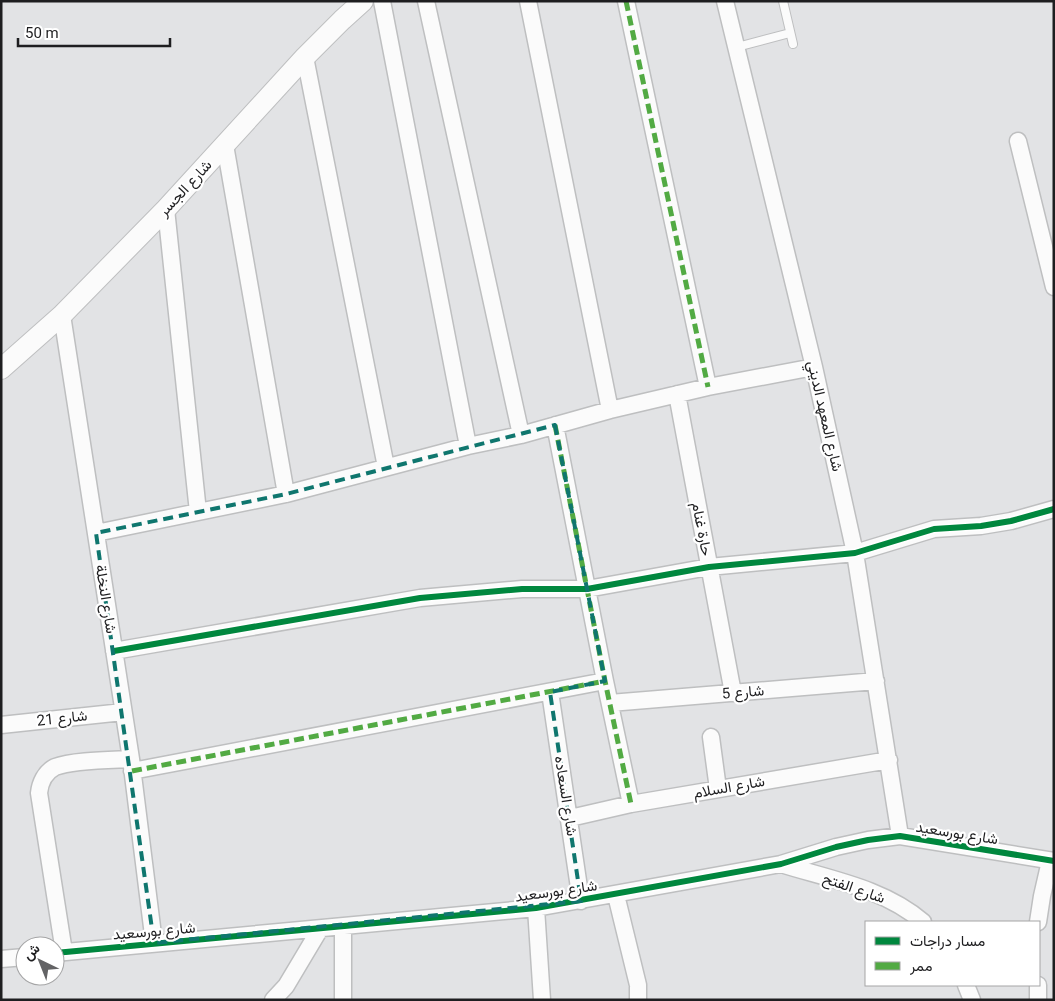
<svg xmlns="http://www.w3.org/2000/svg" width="1055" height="1001" viewBox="0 0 1055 1001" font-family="Roboto,Vazirmatn,sans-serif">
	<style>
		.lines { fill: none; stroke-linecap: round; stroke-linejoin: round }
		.service-casing { stroke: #bebfc0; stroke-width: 10 }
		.minor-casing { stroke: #bebfc0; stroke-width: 19 }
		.tertiary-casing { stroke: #bebfc0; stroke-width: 22 }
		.service { stroke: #fbfbfb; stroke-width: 8 }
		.minor { stroke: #fbfbfb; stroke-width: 16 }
		.tertiary { stroke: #fbfbfb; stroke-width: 20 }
		.quiet { stroke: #52aa43; stroke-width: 5; stroke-dasharray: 10 5; stroke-linecap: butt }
		.cycleway-casing { stroke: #fff; stroke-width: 9 }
		.cycleway { stroke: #00873e; stroke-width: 6 }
		.marked { fill: none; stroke: #0f766e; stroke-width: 4; stroke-dasharray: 10 6; stroke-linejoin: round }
		.labels { text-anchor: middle; stroke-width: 4.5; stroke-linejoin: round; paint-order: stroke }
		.street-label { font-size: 15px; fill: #1e1e20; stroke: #fff }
	</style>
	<rect width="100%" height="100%" fill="#e2e3e5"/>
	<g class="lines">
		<defs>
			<path id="service" d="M783,1l10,43
				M737,47l53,-14"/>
			<path id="minor" d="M382,1l86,445
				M426,1l95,434
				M528,1l82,409
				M626,1l82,386
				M725,1l89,366 41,186 45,283
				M305,57l81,410
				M1018,141l36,146
				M225,145l61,349
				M166,209l32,303
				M62,315l69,444 23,184
				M677,394l56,299
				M555,425l50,256 26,123
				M96,533l190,-39 182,-48 53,-11 89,-25 98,-23 106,-20
				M114,651l306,-53 102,-9h65l122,-22 146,-14 79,-24 47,-3 30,-5 43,-12
				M550,692l31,209
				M610,703l266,-22
				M1,725l122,-13
				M711,737l7,52
				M132,771l473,-90
				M570,818l61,-14 258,-44
				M781,864c48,15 103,24 142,58
				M616,895l22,90v15
				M536,908l6,92
				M1038,922l4,-26 8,-35
				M343,927v73
				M64,952l-25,-159c1,-10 6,-21 16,-26 18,-7 56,-7 76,-8
				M55,953l481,-45 245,-44 55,-17 32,-7 32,-4 154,25
				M1,959l24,-2
				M966,985l6,15
				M273,1000l13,-14 34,-57
				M1038,1000v-15"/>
			<path id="tertiary" d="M1,369l61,-54 104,-106 139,-152 37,-37 21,-19"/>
		</defs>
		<use href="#service" class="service-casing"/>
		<use href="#minor" class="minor-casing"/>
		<use href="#tertiary" class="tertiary-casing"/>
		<use href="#service" class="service"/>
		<use href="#minor" class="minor"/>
		<use href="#tertiary" class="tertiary"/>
		<path class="quiet" d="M626,1l82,386
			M555,425l50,256 26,123
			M132,771l473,-90"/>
		<defs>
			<path id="cycleway" d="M114,651l306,-53 102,-9h65l122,-22 146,-14 79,-24 47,-3 30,-5 43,-12
				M55,953l481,-45 245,-44 55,-17 32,-7 32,-4 154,25"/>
		</defs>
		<use href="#cycleway" class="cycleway-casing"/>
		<use href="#cycleway" class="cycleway"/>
	</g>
	<path class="marked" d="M555,425l50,256 -55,11 31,209 -427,42 -58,-410 190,-39z"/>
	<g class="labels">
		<g class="street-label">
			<text transform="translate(185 188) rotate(-47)" y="5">شارع الجسر</text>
			<text transform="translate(825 416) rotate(77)" y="5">شارع المعهد الديني</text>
			<text transform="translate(702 529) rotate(79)" y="5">حارة غنام</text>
			<text transform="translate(106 599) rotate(81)" y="5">شارع النخلة</text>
			<text transform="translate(743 692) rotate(-5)" y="5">شارع 5</text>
			<text transform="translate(62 718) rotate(-6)" y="5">شارع 21</text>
			<text transform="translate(729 787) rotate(-10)" y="5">شارع السلام</text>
			<text transform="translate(566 796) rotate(81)" y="5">شارع السعاده</text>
			<text transform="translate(957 833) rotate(9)" y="5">شارع بورسعيد</text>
			<text transform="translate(854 888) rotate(19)" y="5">شارع الفتح</text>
			<text transform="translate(556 891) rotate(-8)" y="5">شارع بورسعيد</text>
			<text transform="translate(154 931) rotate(-5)" y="5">شارع بورسعيد</text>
		</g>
	</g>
	<rect width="1055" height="1001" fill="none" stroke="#1e1e20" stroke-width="5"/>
	<rect x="865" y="921" width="175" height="65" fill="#ffffff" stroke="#a5a5a6"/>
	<rect x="875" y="937" width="25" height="8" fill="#00873e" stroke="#a5a5a6"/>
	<text x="910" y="946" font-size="15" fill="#1e1e20">مسار دراجات</text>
	<rect x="875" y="962" width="25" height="8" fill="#52aa43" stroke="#a5a5a6"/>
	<text x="910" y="971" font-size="15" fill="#1e1e20">ممر</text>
	<g transform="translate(40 961) rotate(317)"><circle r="24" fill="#ffffff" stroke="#a5a5a6"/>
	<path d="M0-4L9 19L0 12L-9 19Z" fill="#636365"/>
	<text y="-8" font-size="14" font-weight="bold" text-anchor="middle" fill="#1e1e20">ش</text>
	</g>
	<path d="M18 38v8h152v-8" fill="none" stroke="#1e1e20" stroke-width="2.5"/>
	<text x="25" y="38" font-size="15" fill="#1e1e20" stroke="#ffffff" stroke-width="4" paint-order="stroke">50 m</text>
</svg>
